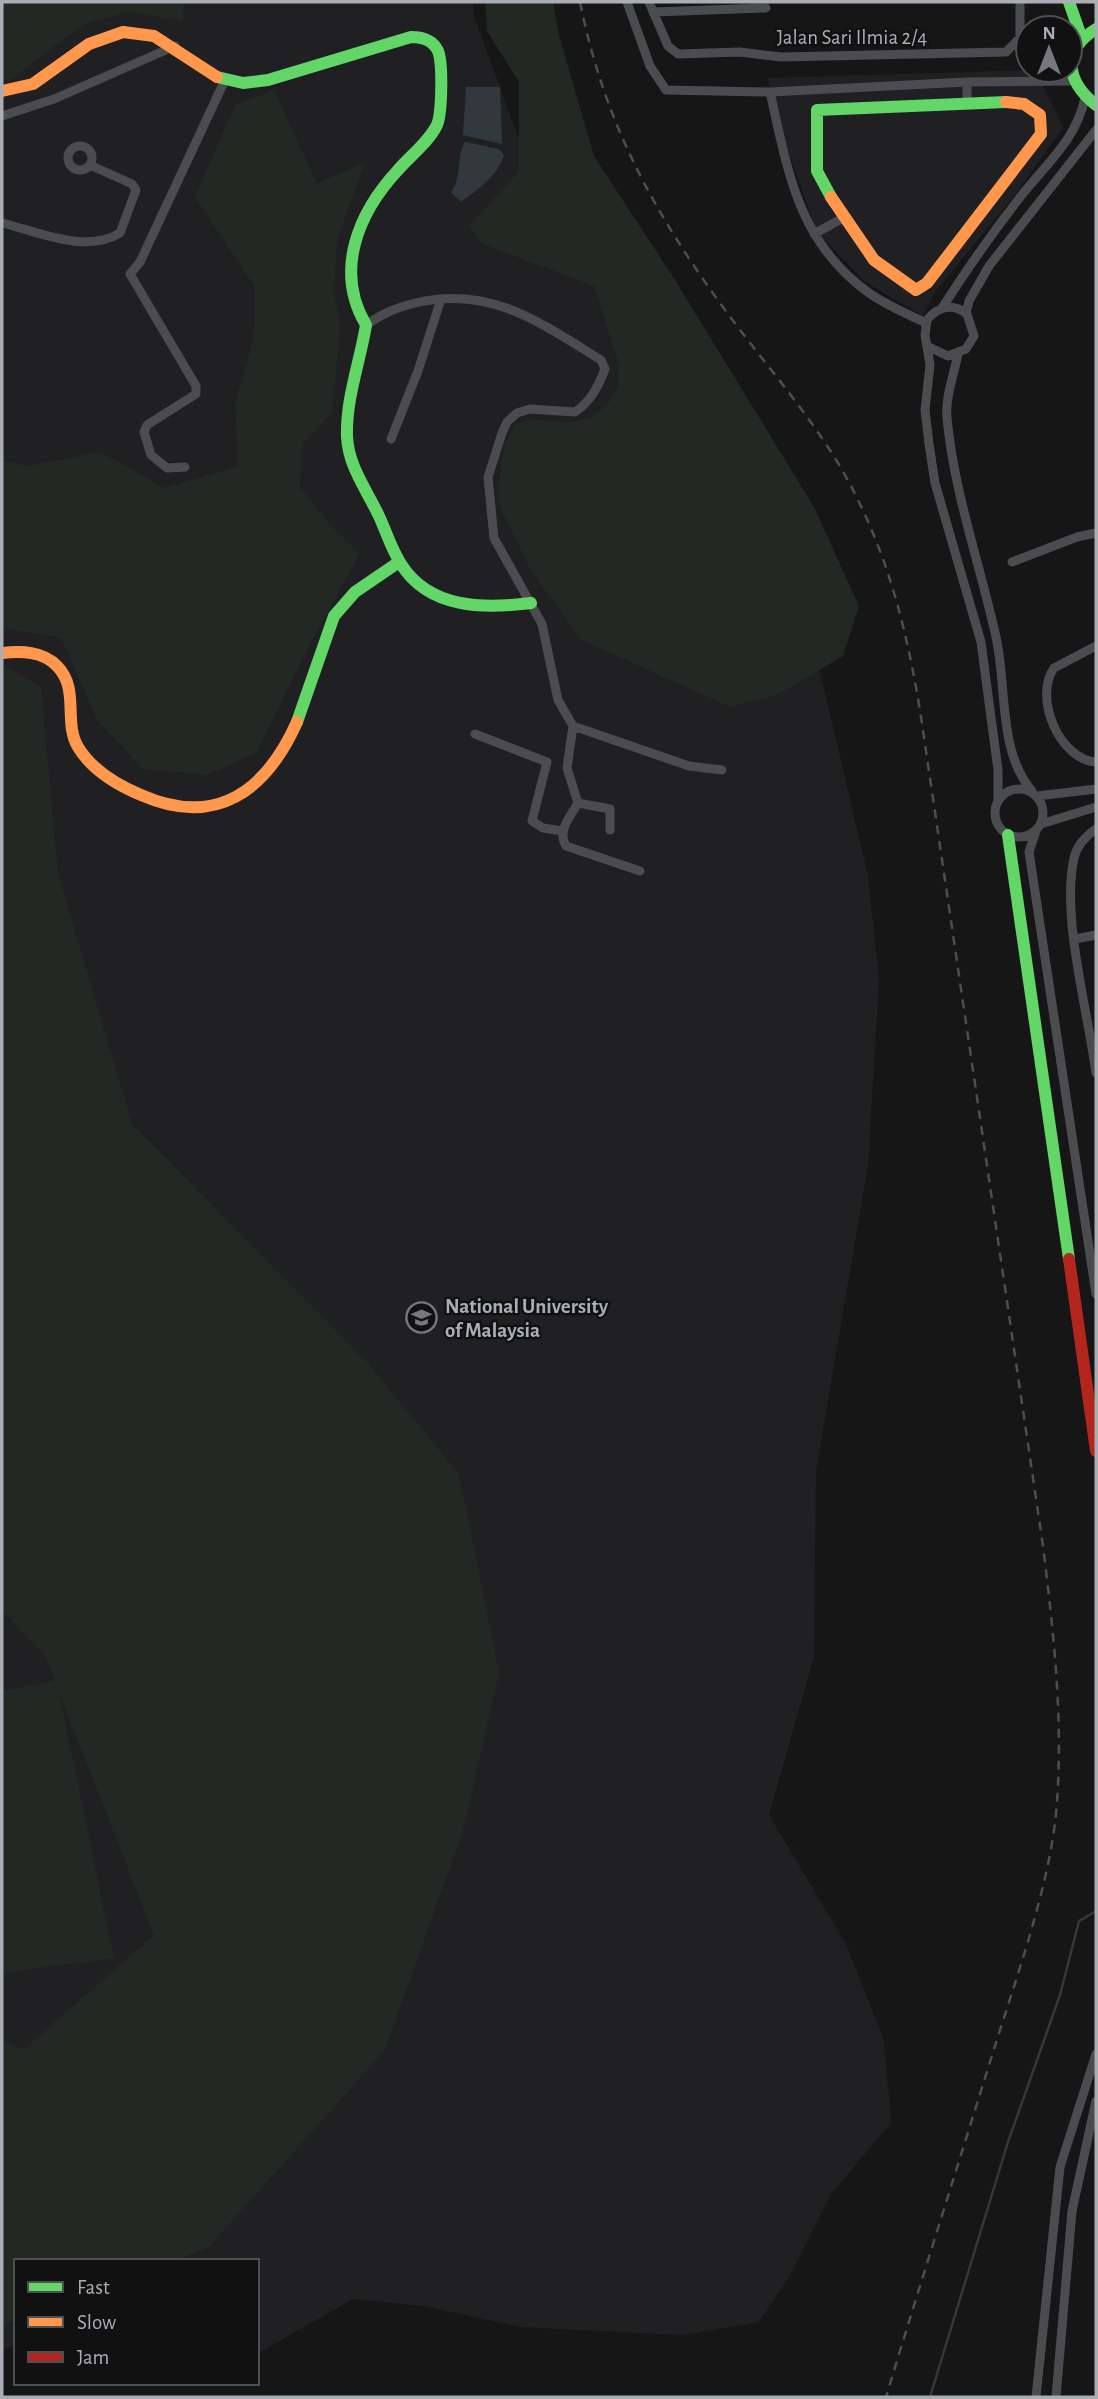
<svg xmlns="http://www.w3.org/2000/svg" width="1098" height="2399" viewBox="0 0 1098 2399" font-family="'Alegreya Sans',sans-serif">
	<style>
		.built { fill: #202022 }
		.green { fill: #222823 }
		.water { fill: #31393e }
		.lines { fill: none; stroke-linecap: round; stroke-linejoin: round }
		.stream { stroke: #31393e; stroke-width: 2.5 }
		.street { stroke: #4b4c4f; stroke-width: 9 }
		.fast { stroke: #63d668; stroke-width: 12 }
		.slow { stroke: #ff974d; stroke-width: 12 }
		.jam { stroke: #b3261e; stroke-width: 12 }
		.rail { stroke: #4d4e50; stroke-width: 2.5; stroke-dasharray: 9 7; stroke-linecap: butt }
		.labels { text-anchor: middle; stroke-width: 5; stroke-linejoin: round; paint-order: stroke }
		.street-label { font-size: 21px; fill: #a9adb5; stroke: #111112 }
		.poi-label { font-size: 21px; font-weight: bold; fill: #a9adb5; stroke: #111112; text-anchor: start }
	</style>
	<rect width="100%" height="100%" fill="#161617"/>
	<path class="built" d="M2,2h471v11l44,121 96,150 200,357 55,235 11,104 -11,185 -52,306 -2,186 -45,158 77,129 38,96 7,83 -60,71 -43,85 -29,43 -77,13 -162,-8 -96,-21 -71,-7 -96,55v-93h-241v84l-14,5z
		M1036,70l27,58 -49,68 -79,96 -12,24 -58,-34 -48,-50 -42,-118 -7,-36z"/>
	<path class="green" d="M2,2h182l-1,19 -56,-9 -44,13 -71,54 -10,1z
		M485,2h68l6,33 35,121 81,124 139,227 45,99 -16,50 -64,38 -49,13 -150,-68 -50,-70 -33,-69 4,-36 5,-23 9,-16 15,-6 36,4 24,-5 17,-13 12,-21v-20l-25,-78 -111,-42 -14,-18 50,-55v-89l-32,-51z
		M274,90l43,93 48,-20 -28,77 -3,50 6,38 -8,85 -29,30 -3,44 34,42 26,24 -55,101 -48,98 -49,23 -65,-6 -46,-49 -36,-82 -59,-10v-167l26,5 72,-14 65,36 73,-22 -3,-64 19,-64 1,-51 -60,-90 40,-92z
		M2,668h7l32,19 17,186 74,251 236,239 91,111 40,199 -36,158 -78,219 -176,197 -36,14h-157v59l-14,5v-284l22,8 130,-114 -95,-242 55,265 -112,15v-282l53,-10 -11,-27 -42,-43z"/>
	<path class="water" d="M466,87h34l2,57 -39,-9z
		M465,142l34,7 5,6c-6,21 -26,34 -43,47l-10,-10c11,-14 5,-35 14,-50z"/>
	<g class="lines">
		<path class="stream" d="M930,2397l78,-255 52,-147 19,-74 17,-10"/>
		<path class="street" d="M627,2l23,64 16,24 104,2
			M649,2l19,44 10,8 62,-2 41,5 225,-5 14,-14v-36
			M653,12l113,-4
			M967,82v20
			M2,116l52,-17 121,-53
			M68 158a12 12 0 1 1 24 0a12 12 0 1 1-24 0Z
			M2,223c37,9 84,31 118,10l16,-43 -4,-6 -42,-19
			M814,234l29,-16
			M942,308c25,-39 51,-76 79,-112 25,-32 55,-56 64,-98
			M966,313l3,-12 20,-35 107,-136
			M926,323c-19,-9 -40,-18 -57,-30 -71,-51 -81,-121 -99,-201l197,-10 105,-1
			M366,325c17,-12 30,-17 49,-22 75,-18 124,19 186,57l4,9c-7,18 -14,32 -30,43l-45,-3 -13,4 -10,9 -5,11 -14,44 6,61 48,86 16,76 15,26 116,40 33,4
			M929,347l19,9 18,-7 8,-13 -7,-22c-14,-11 -29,-8 -40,6l-2,15 5,30 -5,45 4,34 6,39 46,159 17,128v31
			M958,354c-4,20 -13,44 -11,64 7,75 33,146 49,219 11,49 2,115 36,154
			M391,439l27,-68 23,-72
			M185,467l-18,1 -16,-13 -7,-23 3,-7 49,-31v-8l-66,-112 10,-12 85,-182
			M1012,562l65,-25 19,-4
			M1096,646l-42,22c-21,30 6,92 42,94
			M573,726l-6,42 11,35c-8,14 -21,28 -12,43l74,25
			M475,734l72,28 -15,59 11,7 19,3
			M995 813a24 24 0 1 1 48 0a24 24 0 1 1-48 0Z
			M1037,796l59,-7
			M578,803l32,6v21
			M1041,824l55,-17
			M1096,829c-10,7 -19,16 -22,29 -13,58 14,154 22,215
			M1036,831l-7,21 67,442
			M1075,939l21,-4
			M1036,2397l24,-230 36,-113
			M1056,2397l16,-186 24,-110"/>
		<path class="fast" d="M1069,2l13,37
			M1096,29c-35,22 -30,52 0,76
			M217,77l26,6 25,-3 143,-43c11,0 22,3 27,14 5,12 4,62 -1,74 -9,18 -27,31 -39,45 -40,43 -64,101 -32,155 -6,37 -20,73 -19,111 1,28 17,50 29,74 9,17 14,37 25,54 28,45 83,45 130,39
			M831,197l-14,-26v-61l189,-8
			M297,722l37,-106 21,-24 44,-30
			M1008,835l61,424"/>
		<path class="slow" d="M2,91l31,-7 56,-40 34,-12 31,4 63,41
			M831,197l43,63 42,30 11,-7 114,-149 -1,-19 -16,-11 -18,-2
			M2,653c19,-2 41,-2 55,13 23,23 6,56 21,81 14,23 39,38 63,48 75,33 125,-4 156,-73"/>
		<path class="jam" d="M1069,1259l27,192"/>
		<path class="rail" d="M580,2c25,124 76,215 151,316 44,59 95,115 127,182 34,69 51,141 63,217l122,829c11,90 21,178 13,268 -7,72 -40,165 -62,235 -36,116 -73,232 -108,348"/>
	</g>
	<defs>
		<symbol id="university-ring" viewBox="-11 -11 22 22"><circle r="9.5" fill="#111112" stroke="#76787e" stroke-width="1.5"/><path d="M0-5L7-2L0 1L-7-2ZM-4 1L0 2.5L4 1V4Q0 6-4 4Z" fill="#76787e"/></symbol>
	</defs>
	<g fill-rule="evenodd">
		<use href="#university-ring" x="404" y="1300" width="35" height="35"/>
	</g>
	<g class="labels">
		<g class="street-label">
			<text x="852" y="44">Jalan Sari Ilmia 2/4</text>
		</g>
		<g class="poi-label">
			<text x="445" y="1313">National University<tspan x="445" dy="24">of Malaysia</tspan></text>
		</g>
	</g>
	<rect width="1098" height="2399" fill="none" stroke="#a9adb5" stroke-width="7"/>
	<rect x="14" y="2259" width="245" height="126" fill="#111112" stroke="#4e4f53" stroke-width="2"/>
	<rect x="28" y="2282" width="35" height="10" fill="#63d668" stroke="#4e4f53" stroke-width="2"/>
	<text x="77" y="2294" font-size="21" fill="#a9adb5">Fast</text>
	<rect x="28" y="2317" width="35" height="10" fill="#ff974d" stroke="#4e4f53" stroke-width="2"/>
	<text x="77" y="2329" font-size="21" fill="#a9adb5">Slow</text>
	<rect x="28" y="2352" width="35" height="10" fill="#b3261e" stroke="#4e4f53" stroke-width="2"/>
	<text x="77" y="2364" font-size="21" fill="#a9adb5">Jam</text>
	<g transform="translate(1049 49)"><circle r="33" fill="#111112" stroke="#4e4f53" stroke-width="2"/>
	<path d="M0-5L12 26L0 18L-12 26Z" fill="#76787e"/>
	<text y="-10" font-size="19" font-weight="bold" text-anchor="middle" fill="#a9adb5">N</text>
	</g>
</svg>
